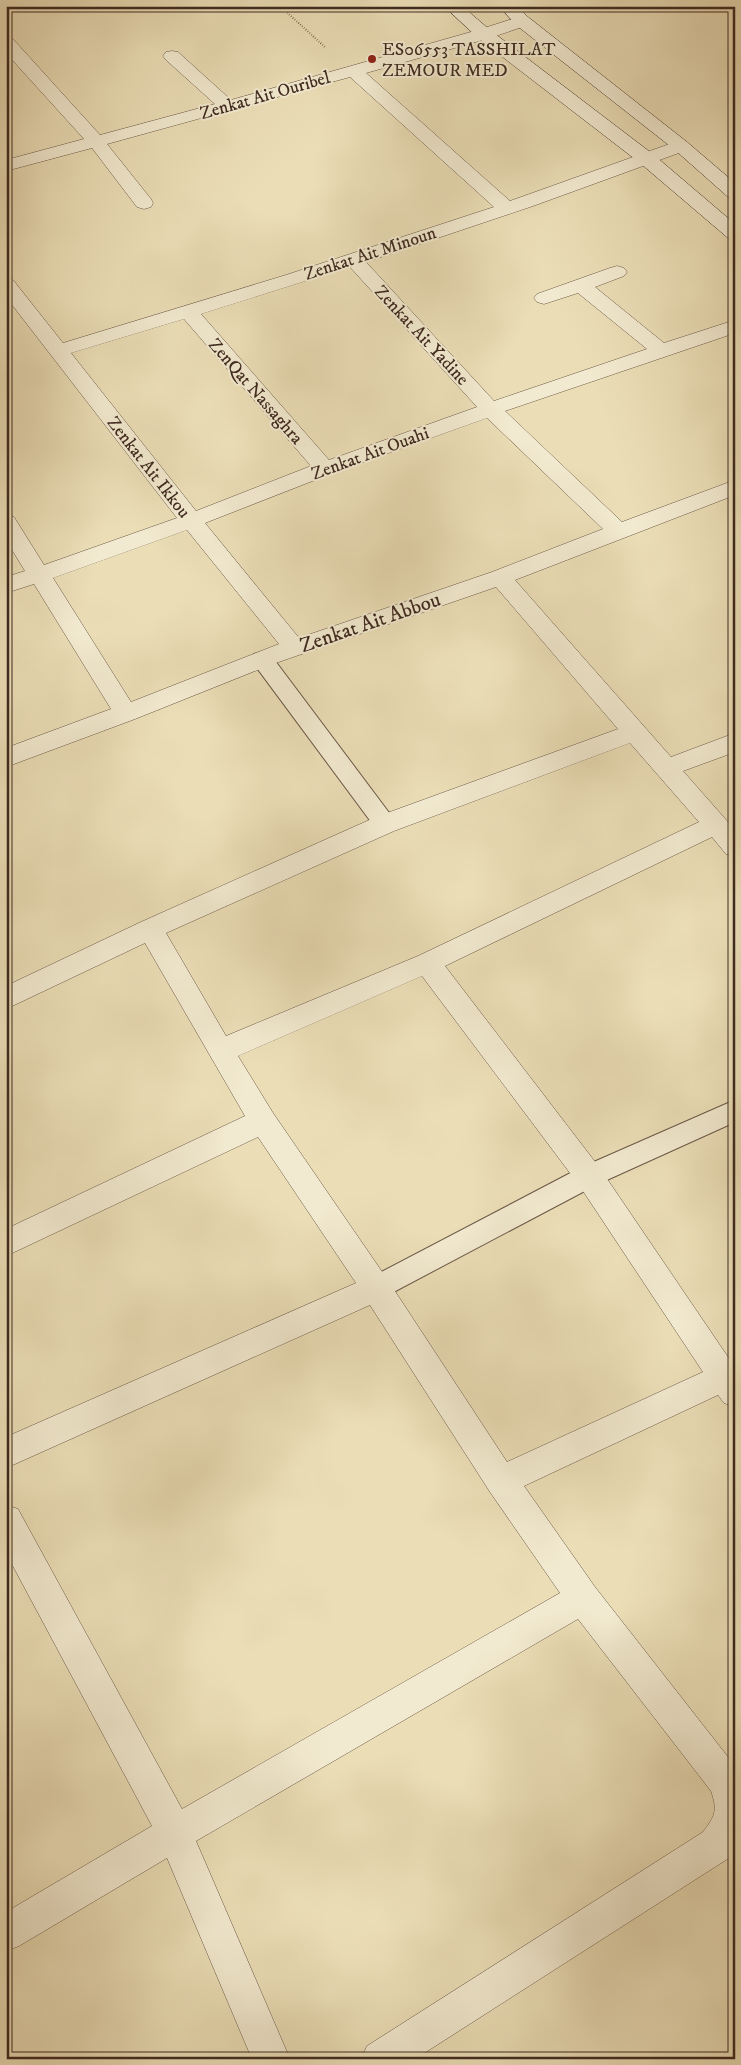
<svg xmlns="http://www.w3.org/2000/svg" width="741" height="2065" viewBox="0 0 741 2065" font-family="'IM FELL DW Pica',serif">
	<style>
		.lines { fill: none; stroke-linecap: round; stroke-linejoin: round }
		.lane-casing { stroke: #6a5746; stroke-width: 2 }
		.street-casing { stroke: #6a5746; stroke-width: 1 }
		.secondary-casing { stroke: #3f2a20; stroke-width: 1 }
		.path { stroke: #3f2a20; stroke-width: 2; stroke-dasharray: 0.5 2; stroke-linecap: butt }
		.lane { fill: #f2ead0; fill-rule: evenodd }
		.street { fill: #f2ead0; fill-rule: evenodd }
		.secondary { fill: #f2ead0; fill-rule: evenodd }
		.poi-dot { fill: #8f2418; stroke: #f2ead0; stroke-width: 2 }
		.labels { text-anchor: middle; stroke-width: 4; stroke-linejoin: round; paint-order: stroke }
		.far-poi-label { font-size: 18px; fill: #3f2a20; stroke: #f2ead0; text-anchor: start }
		.far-street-label { font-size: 18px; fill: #3f2a20; stroke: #f2ead0 }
		.street-label { font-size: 21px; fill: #3f2a20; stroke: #f2ead0 }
	</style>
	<rect width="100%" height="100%" fill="#ebdeb7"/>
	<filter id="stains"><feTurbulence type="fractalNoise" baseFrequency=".004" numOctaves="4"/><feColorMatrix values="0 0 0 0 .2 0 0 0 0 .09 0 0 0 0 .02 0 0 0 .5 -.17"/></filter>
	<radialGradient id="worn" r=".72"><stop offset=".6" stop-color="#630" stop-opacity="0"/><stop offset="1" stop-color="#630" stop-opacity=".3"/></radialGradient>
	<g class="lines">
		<defs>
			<path id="lane" d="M262,652l8,2 123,164 4,6 -4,6 -8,2 -8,-2 -123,-166 -3,-5 3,-5z
				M735,1100v22l-137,62 -212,112 -10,4 -10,-4 -4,-8 4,-8 214,-112z"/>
			<path id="street" d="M522,16l6,1 2,4 -2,4 -38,13 -124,35 144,128 165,-59 6,-1 6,1 3,4 -3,4 -154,56 -167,56 128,139 153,-52 -69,-56 -34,11 -7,-2 -3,-4 3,-4 73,-26 7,-2 7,2 3,4 -3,4 -29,11 69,56 71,-23v13l-230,78 117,111 113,-42v15l-220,85 156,177 64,-24v19l-52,19 52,59v26l-9,-2 -14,-17 -267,129 154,201 131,193 5,-2v49l-11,-4 -6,-8 -194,91 71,101 140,179v83l-6,9 -314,201h-54l6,-13 336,-214c12,-16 15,-21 8,-41l-133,-172 -382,222 94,218h-38l-85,-201 -148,88 -13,5v-39l146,-86 -146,-273v-48l12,4 164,300 378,-216 -70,-101 -120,-187 -364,163v-31l350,-154 -98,-146 -252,119v-27l239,-113 -100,-173 -139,66v-23l135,-64 235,-105 242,-88 -122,-142 -226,78 -135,54 -129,48v-19l105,-39 -77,-125 -28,9v-16l19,-6 -19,-31v-25l8,2 30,48 133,-47 -171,-221v-19l7,2 50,63 223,-68 208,-68 -144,-130 -243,67 44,55 2,4 -2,4 -7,2 -7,-2 -45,-59 -86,23v-11l78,-21 -78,-86v-16l6,1 88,97 115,-31 -49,-44 -3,-4 3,-4 6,-1 6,1 53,48 247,-70zM350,267l127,140 -148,53 -128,-146zM184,319l127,147 -115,45 -125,-158zM487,418l116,111 -111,43 -193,66 -94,-115 128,-50zM187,530l92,114 -148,58 -78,-124zM630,743l69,79 -281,134 -192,80 -60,-103 228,-102zM422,976l157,209 124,187 -196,90 -120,-183 -114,-166 -35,-57z"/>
			<path id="secondary" d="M444,6h18l28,24 164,125 81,69v16l-7,-2 -88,-75 -162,-125z
				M499,6h18l11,11 159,125 48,41v16l-7,-2 -53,-47 -159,-125z"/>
		</defs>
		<use href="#lane" class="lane-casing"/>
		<use href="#street" class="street-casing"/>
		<use href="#secondary" class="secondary-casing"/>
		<path class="path" d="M280,6l46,42"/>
		<use href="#lane" class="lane"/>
		<use href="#street" class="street"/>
		<use href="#secondary" class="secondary"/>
	</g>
	<circle class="poi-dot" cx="372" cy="59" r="5"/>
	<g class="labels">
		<g class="far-poi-label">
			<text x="382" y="55">ES06553 TASSHILAT<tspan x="382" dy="21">ZEMOUR MED</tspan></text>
		</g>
		<g class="far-street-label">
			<text transform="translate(265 95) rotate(-16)" y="6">Zenkat Ait Ouribel</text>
			<text transform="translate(370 253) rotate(-18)" y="6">Zenkat Ait Minoun</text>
			<text transform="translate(422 335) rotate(47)" y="6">Zenkat Ait Yadine</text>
			<text transform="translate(256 391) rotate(49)" y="6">ZenQat Nassaghra</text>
			<text transform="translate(370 453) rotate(-20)" y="6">Zenkat Ait Ouahi</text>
			<text transform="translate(149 467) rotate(52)" y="6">Zenkat Ait Ikkou</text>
		</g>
		<g class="street-label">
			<text transform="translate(370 622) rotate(-19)" y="7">Zenkat Ait Abbou</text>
		</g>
	</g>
	<rect width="741" height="2065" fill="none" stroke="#ebdeb7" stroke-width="25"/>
	<rect x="8" y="8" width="726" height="2050" fill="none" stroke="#3f2a20" stroke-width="2.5"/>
	<rect x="12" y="12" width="716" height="2040" fill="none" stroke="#3f2a20"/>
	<rect width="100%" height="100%" filter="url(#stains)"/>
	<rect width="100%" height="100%" fill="url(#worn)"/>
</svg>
